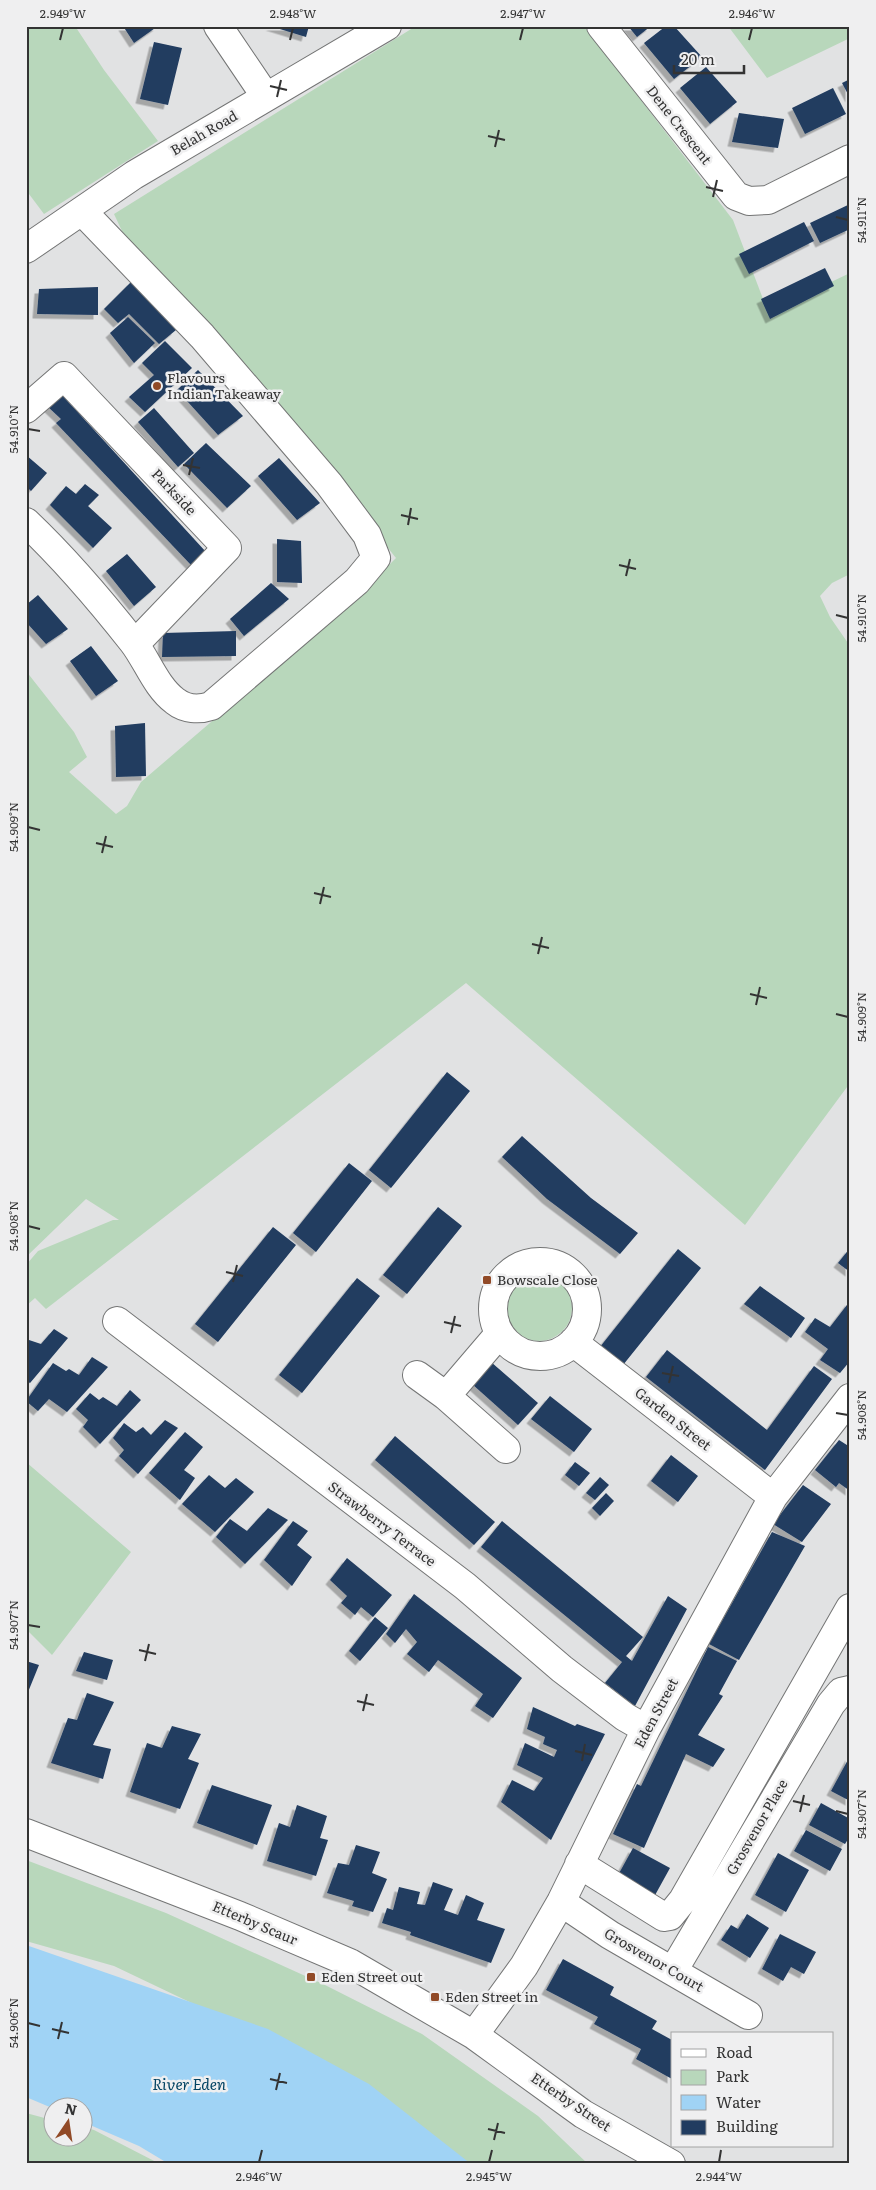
<svg xmlns="http://www.w3.org/2000/svg" width="876" height="2190" viewBox="0 0 876 2190" font-family="Literata,serif">
	<style>
		.green { fill: #b8d7bb }
		.water { fill: #a0d3f5 }
		.building { fill: #213c60; filter: url(#shadow) }
		.lines { fill: none; stroke-linecap: round; stroke-linejoin: round }
		.minor-casing { stroke: #747575; stroke-width: 30 }
		.minor { stroke: #fff; stroke-width: 28 }
		.ticks { fill: none; stroke: #333; stroke-width: 2 }
		.poi-dot { fill: #914a27; stroke: #efeff0; stroke-width: 2 }
		.labels { text-anchor: middle; stroke-width: 5; stroke-linejoin: round; paint-order: stroke }
		.street-label { font-size: 14px; fill: #333; stroke: #efeff0 }
		.poi-label { font-size: 14px; fill: #333; stroke: #efeff0; text-anchor: start }
		.water-label { font-size: 15px; font-style: italic; fill: #004262; stroke: #efeff0 }
		.neatline { fill: none; stroke: #333; stroke-width: 2 }
		.ticks-label { font-size: 12px; text-anchor: middle; fill: #333 }
	</style>
	<defs>
		<filter id="shadow"><feDropShadow dx="-4.5" dy="4.5" stdDeviation="0" flood-color="#0004"/></filter>
	</defs>
	<rect width="100%" height="100%" fill="#e1e2e3"/>
	<path class="green" d="M26,26h49l29,44 54,71 -114,73 -18,-24z
		M416,26h168l149,194 35,92 82,-39v301l-18,9 -12,13 10,21 20,29v437l-105,142 -279,-242 -420,326 -11,-11 -9,8v-41l12,-14 75,-31h6l-33,-21 -60,58v-586l48,61 13,25 -18,15 47,42 11,-8 14,-24 217,-186 38,-38 -106,-133 -161,-179 -15,-32z
		M728,26h122v12l-83,40z
		M506 1308a33 33 0 1 1 66 0a33 33 0 1 1-66 0Z
		M26,1462l105,90 -79,103 -26,-26z
		M26,1860l140,53 157,71 99,50 116,82 50,48h-128l-132,-96 -214,-102 -88,-25z
		M26,2113l26,7v18h30l1,-11 11,3 66,34h-134z"/>
	<path class="water" d="M26,1945l242,84 101,55 102,80h-302l-30,-18 -56,-24 -1,-14h-30l-26,-11z"/>
	<path class="building" d="M123,26h35l-24,17z
		M270,26h39l-3,11z
		M628,26h23l-14,11z
		M666,26h8l28,31 -28,22 -30,-36z
		M154,42l28,6 -14,57 -28,-6z
		M706,67l31,35 -27,22 -30,-36z
		M850,79v19l-8,-15z
		M833,88l13,26 -41,20 -13,-26z
		M739,113l45,6 -6,29 -46,-6z
		M850,204v25l-30,14 -10,-20z
		M804,222l10,19 -65,33 -10,-20z
		M825,268l9,18 -64,33 -9,-20z
		M132,281l44,49 -17,14 -30,-30 -11,9 -14,-14z
		M98,287v28l-61,-1 2,-25z
		M128,317l27,26 -21,20 -24,-30z
		M165,341l27,27 -47,44 -16,-15 25,-22 -12,-12z
		M198,370l45,46 -25,19 -41,-45z
		M60,393l14,15 132,144 -15,13 -135,-142 5,-4 -14,-13z
		M154,408l40,45 -16,14 -40,-45z
		M206,443l45,43 -24,22 -43,-44z
		M26,455l21,18 -16,18 -5,-5z
		M279,458l41,45 -23,17 -39,-44z
		M85,484l14,11 -11,11 24,22 -19,20 -43,-43 16,-19 10,8z
		M277,539l24,2 1,42 -25,-1z
		M127,554l29,33 -22,19 -28,-35z
		M271,583l18,16 -45,37 -14,-17z
		M38,595l30,34 -22,15 -20,-22v-17z
		M236,631v25l-74,1 1,-24z
		M91,646l27,35 -22,15 -26,-35z
		M145,723l1,53 -30,1 -1,-51z
		M447,1072l23,19 -79,97 -22,-18z
		M522,1136l69,62 47,35 -18,21 -73,-55 -45,-42z
		M349,1163l23,18 -56,71 -23,-19z
		M438,1207l24,19 -55,68 -24,-19z
		M273,1227l23,18 -78,97 -23,-18z
		M850,1248v24l-12,-9z
		M678,1249l23,19 -78,97 -23,-18z
		M357,1278l23,18 -78,97 -23,-18z
		M760,1286l45,32 -14,20 -47,-34z
		M850,1301v60l-10,12 -20,-13 8,-11 -23,-17 10,-14 15,9z
		M54,1329l14,9 -38,45 -4,-3v-41l15,5z
		M667,1350l100,80 47,-64 18,13 -67,91 -119,-93z
		M92,1357l16,10 -41,45 -18,-13 -11,12 -12,-10 27,-38 13,8 3,-2 10,6z
		M491,1362l47,41 -20,22 -46,-41z
		M130,1390l11,10 -41,44 -17,-17 5,-7 -12,-11 14,-16 9,7 4,-3 14,9z
		M550,1396l42,33 -18,23 -43,-33z
		M165,1420l13,8 -40,46 -19,-18 5,-6 -11,-12 11,-15 12,9 7,-5 8,8z
		M185,1432l18,15 -19,23 11,8 -15,22 -31,-27z
		M395,1436l100,86 -21,23 -99,-85z
		M839,1440l11,7v44l-11,-8 -3,4 -21,-17z
		M671,1455l27,21 -20,26 -27,-21z
		M575,1462l15,11 -11,13 -14,-11z
		M209,1475l16,13 11,-10 18,14 -39,40 -33,-28z
		M600,1477l9,8 -14,15 -9,-7z
		M803,1485l28,19 -29,38 -29,-18z
		M606,1493l8,8 -14,15 -8,-8z
		M268,1508l20,12 -43,44 -29,-27 14,-18 17,12z
		M293,1521l15,10 -11,14 15,12 -20,29 -28,-26z
		M502,1521l141,116 -17,19 6,5 36,-65 19,13 -52,97 -30,-23 17,-21 -141,-115z
		M772,1532l33,14 -66,114 -30,-16z
		M347,1558l45,37 -19,22 -12,-10 -6,8 -14,-12 6,-7 -17,-16z
		M414,1594l108,84 -29,40 -18,-12 8,-12 -45,-34 -9,12 -22,-18 10,-12 -11,-13 -11,14 -9,-9z
		M375,1617l13,11 -28,33 -11,-10z
		M708,1647l29,14 -18,33 4,2 -25,39 27,14 -12,18 -27,-13 -42,94 -31,-14 24,-50 4,2z
		M84,1652l29,8 -6,20 -31,-9z
		M26,1661l13,4 -13,32z
		M87,1693l27,9 -21,43 18,4 -8,30 -52,-16 17,-45 9,2z
		M533,1707l42,19 2,-2 28,10 -54,106 -50,-38 11,-22 22,11 9,-13 -26,-13 8,-22 29,14 3,-7 -14,-6 2,-7 -18,-8z
		M172,1726l29,8 -13,25 11,4 -19,46 -50,-17 17,-49 15,5z
		M850,1756v45l-19,-10z
		M212,1785l60,20 -15,40 -60,-22z
		M821,1803l29,16v17l-5,8 -36,-19z
		M297,1805l30,11 -7,22 8,2 -12,36 -49,-15 12,-38 11,4z
		M806,1830l36,19 -12,22 -36,-20z
		M356,1845l24,7 -8,21 15,6 -14,33 -21,-6 2,-5 -27,-8 11,-30 11,2z
		M633,1848l37,20 -16,29 -37,-20z
		M778,1853l31,17 -23,42 -31,-17z
		M433,1882l20,7 -9,21 14,5 8,-20 18,8 -7,17 28,9 -14,34 -81,-28 1,-3 -29,-9 5,-15 6,2 6,-23 21,5 -3,12 8,1z
		M747,1914l22,14 -19,30 -29,-18 10,-15 7,4z
		M780,1934l36,18 -12,22 -13,-7 -8,14 -21,-12z
		M563,1959l51,28 -4,8 47,26 -5,8 20,11v39l-36,-20 5,-10 -47,-25 4,-7 -52,-27z"/>
	<g class="lines">
		<defs>
			<path id="minor" d="M218,26l48,71
				M601,26l135,170 13,5 19,-1 82,-41
				M26,249l108,-74 253,-149
				M26,409l38,-33 163,172 -92,96
				M26,522c39,37 74,78 107,120 14,18 23,45 42,59 10,8 24,9 36,5l146,-125 19,-23 -9,-23 -38,-51 -127,-148 -120,-125
				M493 1309a47 47 0 1 1 94 0a47 47 0 1 1-94 0Z
				M117,1321l348,265 97,83 63,48 21,12
				M573,1342l200,155
				M417,1375l29,21 60,53
				M446,1396l53,-62
				M26,1833l214,83 110,47 124,72 109,79 88,50
				M579,1864l85,53 6,-1 13,-16 167,-292
				M561,1902l49,33 138,80
				M673,1971l158,-267 10,-12 9,-2
				M474,2035l50,-69 37,-64 85,-173 127,-232 77,-99"/>
		</defs>
		<use href="#minor" class="minor-casing"/>
		<use href="#minor" class="minor"/>
	</g>
	<path class="ticks" d="M60,40l3,-12M290,40l3,-12M520,40l3,-12M749,40l3,-12M270,86l17,4M277,97l4,-17M488,136l17,4M495,147l4,-17M706,187l17,4M713,197l4,-17M836,217l12,3M28,429l12,2M183,465l17,3M189,475l4,-17M401,515l17,4M408,525l3,-17M619,565l17,4M626,576l4,-17M836,615l12,3M28,827l12,3M96,843l17,4M102,853l4,-17M314,893l17,4M320,904l4,-17M532,944l17,4M538,954l4,-17M750,994l17,4M756,1005l4,-18M836,1014l12,3M28,1226l12,3M226,1272l17,4M233,1282l4,-17M444,1322l17,4M451,1333l4,-17M662,1373l17,3M669,1383l4,-17M836,1413l12,2M28,1625l12,2M139,1650l17,4M145,1661l4,-17M357,1701l17,4M363,1711l4,-17M575,1751l17,4M582,1761l3,-17M793,1801l17,4M836,1811l12,3M800,1812l4,-17M28,2023l12,3M52,2029l17,4M58,2039l4,-17M270,2079l17,4M276,2090l4,-17M488,2129l17,4M494,2140l4,-17M259,2162l3,-12M489,2162l3,-12M719,2162l2,-12"/>
	<g class="poi-dot">
		<circle cx="157" cy="386" r="5"/>
		<rect x="482" y="1275" width="10" height="10" rx="2.5"/>
		<rect x="306" y="1972" width="10" height="10" rx="2.5"/>
		<rect x="430" y="1992" width="10" height="10" rx="2.5"/>
	</g>
	<g class="labels">
		<g class="street-label">
			<text transform="translate(679 125) rotate(52)" y="5">Dene Crescent</text>
			<text transform="translate(204 133) rotate(-30)" y="5">Belah Road</text>
			<text transform="translate(174 492) rotate(47)" y="5">Parkside</text>
			<text transform="translate(673 1419) rotate(38)" y="5">Garden Street</text>
			<text transform="translate(382 1524) rotate(37)" y="5">Strawberry Terrace</text>
			<text transform="translate(656 1713) rotate(-62)" y="5">Eden Street</text>
			<text transform="translate(757 1827) rotate(-60)" y="5">Grosvenor Place</text>
			<text transform="translate(255 1923) rotate(23)" y="5">Etterby Scaur</text>
			<text transform="translate(654 1960) rotate(30)" y="5">Grosvenor Court</text>
			<text transform="translate(571 2102) rotate(34)" y="5">Etterby Street</text>
		</g>
		<g class="poi-label">
			<text x="167" y="383">Flavours<tspan x="167" dy="16">Indian Takeaway</tspan></text>
			<text x="497" y="1285">Bowscale Close</text>
			<text x="321" y="1982">Eden Street out</text>
			<text x="445" y="2002">Eden Street in</text>
		</g>
		<g class="water-label">
			<text x="189" y="2090">River Eden</text>
		</g>
	</g>
	<rect width="876" height="2190" fill="none" stroke="#efeff0" stroke-width="55"/>
	<rect x="671" y="2032" width="162" height="115" fill="#efeff0" stroke="#a4a4a4"/>
	<rect x="681" y="2049" width="25" height="8" fill="#ffffff" stroke="#a4a4a4"/>
	<text x="716" y="2058" font-size="15" fill="#333333">Road</text>
	<rect x="681" y="2070" width="25" height="15" fill="#b8d7bb" stroke="#a4a4a4"/>
	<text x="716" y="2082" font-size="15" fill="#333333">Park</text>
	<rect x="681" y="2095" width="25" height="15" fill="#a0d3f5" stroke="#a4a4a4"/>
	<text x="716" y="2108" font-size="15" fill="#333333">Water</text>
	<rect x="681" y="2120" width="25" height="15" fill="#213c60" stroke="#a4a4a4"/>
	<text x="716" y="2132" font-size="15" fill="#333333">Building</text>
	<g transform="translate(68 2122) rotate(13)"><circle r="24" fill="#efeff0" stroke="#a4a4a4"/>
	<path d="M0-4L9 19L0 12L-9 19Z" fill="#914a27"/>
	<text y="-8" font-size="14" font-weight="bold" text-anchor="middle" fill="#333333">N</text>
	</g>
	<path d="M674 65v8h70v-8" fill="none" stroke="#333333" stroke-width="2.5"/>
	<text x="681" y="65" font-size="15" fill="#333333" stroke="#efeff0" stroke-width="4" paint-order="stroke">20 m</text>
	<rect x="28" y="28" width="820" height="2134" class="neatline"/>
	<g class="ticks-label">
		<text x="63" y="18">2.949°W</text>
		<text x="293" y="18">2.948°W</text>
		<text x="523" y="18">2.947°W</text>
		<text x="752" y="18">2.946°W</text>
		<text transform="translate(862 220) rotate(-90)" y="4">54.911°N</text>
		<text transform="translate(14 429) rotate(-90)" y="4">54.910°N</text>
		<text transform="translate(862 618) rotate(-90)" y="4">54.910°N</text>
		<text transform="translate(14 827) rotate(-90)" y="4">54.909°N</text>
		<text transform="translate(862 1017) rotate(-90)" y="4">54.909°N</text>
		<text transform="translate(14 1226) rotate(-90)" y="4">54.908°N</text>
		<text transform="translate(862 1415) rotate(-90)" y="4">54.908°N</text>
		<text transform="translate(14 1625) rotate(-90)" y="4">54.907°N</text>
		<text transform="translate(862 1814) rotate(-90)" y="4">54.907°N</text>
		<text transform="translate(14 2023) rotate(-90)" y="4">54.906°N</text>
		<text x="259" y="2181">2.946°W</text>
		<text x="489" y="2181">2.945°W</text>
		<text x="719" y="2181">2.944°W</text>
	</g>
</svg>
